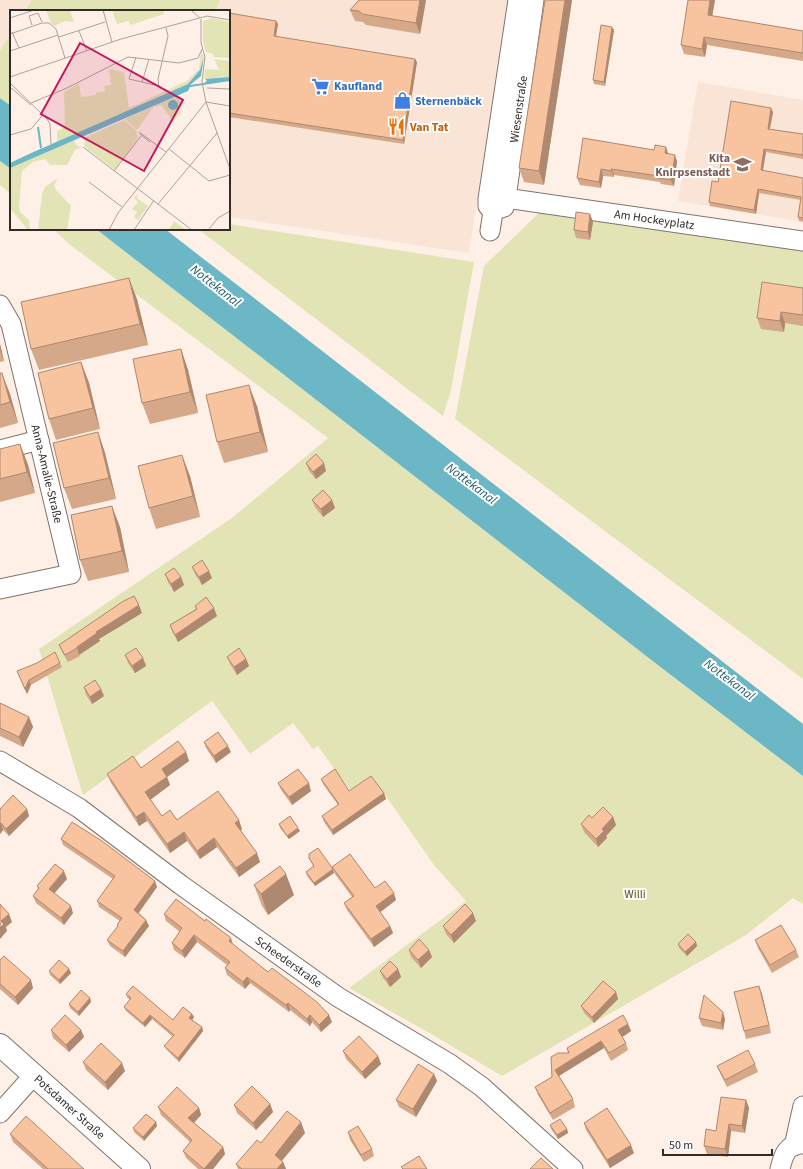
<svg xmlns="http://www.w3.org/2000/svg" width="803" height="1169" viewBox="0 0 803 1169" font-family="'Source Sans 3',sans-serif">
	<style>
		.built { fill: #f9e4d6 }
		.green { fill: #e2e4b5 }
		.water { fill: #6bb7c6 }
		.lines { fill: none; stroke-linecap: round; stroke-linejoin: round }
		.minor-casing { stroke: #7f736b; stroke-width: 21 }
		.major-casing { stroke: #7f736b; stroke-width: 24 }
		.minor { stroke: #fff; stroke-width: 19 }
		.major { stroke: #fff; stroke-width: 22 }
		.wall { fill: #d5a889 }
		.shaded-wall { fill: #ae886f }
		.building { fill: #f8c39f; stroke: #ae886f }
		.labels { text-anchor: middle; stroke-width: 4; stroke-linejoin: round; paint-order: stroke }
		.shop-label { font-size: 12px; font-weight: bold; fill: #366cbe; stroke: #fff; text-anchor: start }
		.street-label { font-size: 12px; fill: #312c29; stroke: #fff }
		.food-label { font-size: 12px; font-weight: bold; fill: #c56008; stroke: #fff; text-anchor: start }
		.education-label { font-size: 12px; font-weight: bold; fill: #785e54; stroke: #fff; text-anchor: end }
		.park-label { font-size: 12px; fill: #545511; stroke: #fff }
		.water-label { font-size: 13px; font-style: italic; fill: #1f5e69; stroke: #fff }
		.inset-river { fill: none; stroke: #6bb7c6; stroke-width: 2 }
		.inset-road { fill: none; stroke: #aca29b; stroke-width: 1 }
		.view { fill: #c2185b; fill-opacity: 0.15; stroke: #c2185b; stroke-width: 2 }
		.inset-edge { fill: none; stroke: #312c29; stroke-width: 2 }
	</style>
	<rect width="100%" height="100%" fill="#fef0e7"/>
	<path class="built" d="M0,0h32l-7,11h-14v22l-11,18z
		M220,0h288l-39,253 -240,-36v-206h-13z
		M698,82l105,18v122l-125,-21z"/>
	<path class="green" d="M32,0h188l-4,11h-191z
		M11,33v73l-11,-8v-47z
		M0,161l11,8v25l-11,-9z
		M540,212l263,31v436l-348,-260 29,-153z
		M229,224l245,38 -23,128 -8,26 -245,-187h31z
		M53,229h43l9,7 549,426 149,114v128l-10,-6 -47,37 -244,141 -69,-41 -84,-47 117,-87 -32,-36 -60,-86 -22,14 -34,-47 -5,3 -20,-26 -43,31 -38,-53 -129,94 -44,-146 193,-131 96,-80 -259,-194z"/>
	<path class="water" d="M0,98l11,8v63l-11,-8z
		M96,229h69l638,495v52l-149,-114z"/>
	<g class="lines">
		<defs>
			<g id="minor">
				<path id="s1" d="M506,198l297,43"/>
				<path id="s2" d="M501,208l3,-1 2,-9 28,-198"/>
				<path d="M490,231l3,-19 -5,-6v-7l30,-199"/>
				<path id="s3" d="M0,305l11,19 60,250 -71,15"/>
				<path d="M0,450l39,-10"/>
				<path id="s4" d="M0,761l79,47 102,77 157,112 112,67 32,23 91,82"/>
				<path d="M0,1113l34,-38"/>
				<path d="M794,1146l9,-40"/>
				<path d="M780,1169c3,-13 7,-26 23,-25"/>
			</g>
			<g id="major">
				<path id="s5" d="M0,1045l139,124"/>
			</g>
		</defs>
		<use href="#minor" class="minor-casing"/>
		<use href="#major" class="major-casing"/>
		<use href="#minor" class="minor"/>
		<use href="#major" class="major"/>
	</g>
	<path class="wall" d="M426,0l-6,34 -54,-9 -3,-3 -8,-1 -5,-11z
		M545,0h27l-28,185 -20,-3 -5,-14z
		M715,0l-3,16 91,15v30l-96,-16 -2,12 -21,-3 -3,-9z
		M229,13l47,8 2,3 -2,13 141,25 -13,82 -175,-27z
		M612,27l2,3 -9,56 -11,-2 -1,-4z
		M773,112l-3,17 33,5v25l-37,-7 -3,19 40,7v44l-4,-1 -1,-4 3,-17 -42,-7 -3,21 -46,-8 -1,-4 9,-20z
		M583,138l85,16 9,7 -3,25 -13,-2 -1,-2 -46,-7v2l-11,-1 -2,12 -21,-3 -3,-7z
		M590,214l3,8 -3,18 -14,-2 -2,-8z
		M803,288v38l-18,-3 -1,9 -23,-3 -4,-11z
		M137,299l11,46 -109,25 -8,-21z
		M0,344l4,17 -4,1z
		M181,349l7,21 10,43 -48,11 -8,-21z
		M81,362l8,21 11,46 -44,11 -7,-21z
		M0,373l10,21 8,29 -18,5z
		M257,406l11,46 -44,11 -7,-21z
		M98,432l7,21 11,46 -44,10 -8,-21z
		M20,444l8,21 7,28 -35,9v-53z
		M306,463l20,8 -10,8 -7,-8z
		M190,476l10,41 -44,12 -7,-21z
		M312,500l23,8 -12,9 -8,-10z
		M120,527l9,45 -41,9 -8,-21z
		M192,567l20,11 -10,7 -7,-11z
		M165,574l16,3 3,8 -10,7 -6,-10z
		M195,606l22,10 -39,26 -5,-9 -3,-8 26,-16z
		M142,613l-43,26 1,2 -21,14 1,1 -12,6 -6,-10 -3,-7z
		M125,655l18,3 3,8 -11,7 -7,-10z
		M227,657l19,2 3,7 -12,9 -7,-11z
		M60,663l2,4 -31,18 -4,9 -10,-23z
		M84,687l20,9 -12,8 -6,-9z
		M0,703l29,14 4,10 -10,20 -23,-11z
		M204,742l27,10 -15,11 -10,-15z
		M186,752l3,9 -22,16 3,8 -20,14 12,17 15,4 65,9 -1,1 19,32 -21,15 -22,-30 -17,12 -13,-18 -17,12 -23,-32 -8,5 -28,-43 -4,-9 34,-6z
		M321,779l28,12 35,2 2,6 -53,36 -9,-13 -2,-6 16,-11 -15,-21z
		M278,783l33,8 -19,14 -11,-15z
		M0,809h27l2,7 -20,20 -6,-6 -3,4z
		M613,817l3,8 -10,11 1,2 -9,9 -14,-15 -3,-8 11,-6z
		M279,824l21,7 -11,8 -9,-11z
		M61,839l96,48 -18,26 7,7 3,6 -24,31 -15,-11 -3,-6 11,-13 -1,-2 3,-4 -21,-14 -2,-6 16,-22 -50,-34z
		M309,858l25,15 -19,13 -8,-10 -1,-4 7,-6z
		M332,867l43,21 21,12 -16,12 10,14 3,7 -19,14 -27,-37 -3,-7 8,-6 -17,-23z
		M67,879l-13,14 19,20 -9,12 -28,-22 -3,-7 5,-7 -1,-3z
		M254,885l40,10 -26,20 -6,-9z
		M164,914l69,31 99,77 -11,10 -9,-10 -2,4 -20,-16 -1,2 -39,-29 -5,6 -18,-14 -2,-7 2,-3 -30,-23 -12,16 -11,-8 -2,-7 8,-11 -14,-11z
		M476,921l-22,22 -8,-9 -3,-8z
		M755,940l41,10 3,7 -27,16 -14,-25z
		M696,942l1,4 -10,10 -8,-8 -1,-4z
		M409,950h20l3,7 -11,11 -10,-11z
		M0,960l33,28 -15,17 -18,-16z
		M69,969l2,4 -11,11 -10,-9 -1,-4z
		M398,969l3,8 -11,10 -7,-9 -3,-7z
		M616,992l2,7 -24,24 -10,-10 -3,-7z
		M126,994l47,26 19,-6 2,3 -2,3 10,7 1,4 -24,31 -13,-13 -2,-3 9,-9 -21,-18 -7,8 -19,-16 -2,-4 6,-7 -3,-3z
		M762,994l9,39 -25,6 -2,-8z
		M90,998l1,4 -12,14 -9,-8 -1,-4z
		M699,1018l26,1 -2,11 -21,-4z
		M628,1024l3,7 -9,6 4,6 2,7 -17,11 -7,-13 -45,28 14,23 2,8 -22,13 -15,-25 -3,-8 17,-10 16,-24 -1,-5z
		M51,1030h30l3,7 -15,15 -16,-14z
		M343,1051l35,5 3,8 -16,15 -19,-20z
		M83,1062l42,9 -17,19 -22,-20z
		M755,1064l3,8 -31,15 -7,-14 -3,-7z
		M434,1074l3,7 -21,36 -17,-10 -3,-7z
		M746,1100l3,8 -4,25 -14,-2 -3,26 -21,-3 -3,-8 12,-15z
		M270,1104l3,8 -17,18 -19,-17 -3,-8z
		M158,1107l41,1 2,7 -7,8 29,24 2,7 -12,15h-15l-12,-11 -3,-7 7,-9 -29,-27z
		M156,1122l1,4 -13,15 -10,-9 -1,-4z
		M584,1123l50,30 -24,15 -24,-38z
		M550,1125l17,4 1,4 -10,6 -7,-10z
		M348,1132l24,17 2,7 -10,6 -14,-22z
		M305,1133l-23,28 1,1 3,7h-48l-2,-5 25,-21z
		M10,1134l74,35h-41l-30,-27z"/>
	<path class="shaded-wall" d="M420,0h6l-6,34 -4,-11z
		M565,0h7l-28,185 -5,-14z
		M710,0h5l-4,23 -3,-8z
		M276,21l2,3 -3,16 -1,-4z
		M612,27l2,3 -9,56 -1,-4z
		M704,37l3,8 -2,12 -3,-8z
		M415,59l2,3 -13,82 -1,-4z
		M771,108l2,4 -4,20 -1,-3z
		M666,147l2,6 -1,7 -2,-7z
		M764,149l2,3 -4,22 -1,-4z
		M675,155l2,6 -3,25 -3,-6z
		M601,169l2,7 -2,12 -2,-6z
		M611,169l3,6v2l-3,-6z
		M758,189l1,4 -3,21 -2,-4z
		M590,214l3,8 -3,18 -2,-8z
		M129,278l8,21 11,46 -8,-21z
		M781,312l4,11 -1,9 -4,-11z
		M0,344l4,17 -4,-11z
		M181,349l7,21 10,43 -8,-21z
		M81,362l8,21 11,46 -7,-21z
		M2,373l8,21 8,29 -8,-21z
		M249,385l8,21 11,46 -8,-20z
		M98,432l7,21 11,46 -7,-21z
		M20,444l8,21 7,28 -8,-21z
		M182,455l8,21 10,41 -7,-21z
		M324,463l2,8 -10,8 -3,-7z
		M332,500l3,8 -12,9 -2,-8z
		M112,506l8,21 9,45 -7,-21z
		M209,571l3,7 -10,7 -3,-8z
		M181,577l3,8 -10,7 -3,-8z
		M139,605l3,8 -43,26 1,2 -21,14 -2,-8 19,-15z
		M214,608l3,8 -39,26 -3,-7z
		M143,658l3,8 -11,7 -3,-7z
		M246,659l3,7 -12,9 -3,-8z
		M29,680l2,5 -4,9 -2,-5z
		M101,689l3,7 -12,8 -2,-7z
		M29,717l4,10 -10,20 -4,-10z
		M228,746l3,6 -15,11 -2,-7z
		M186,752l3,9 -22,16 3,8 -21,16 -4,-9 17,-23z
		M309,783l2,8 -19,14 -3,-8z
		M384,793l2,6 -53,36 -1,-5z
		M27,809l2,7 -20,20 -3,-7z
		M144,812l3,9 -8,5 -3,-9z
		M613,817l3,8 -10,11 1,2 -9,9 -2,-8 6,-10z
		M239,820l3,9 -3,3 -4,-9z
		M1,823l2,7 -3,4v-10z
		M298,828l2,3 -11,8 -2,-3z
		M184,832l3,9 -17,12 -3,-9z
		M214,838l3,9 -17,12 -3,-8z
		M257,853l3,9 -21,15 -3,-9z
		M333,869l1,4 -19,13 -1,-3z
		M64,871l3,8 -15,17 -3,-7z
		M286,874l8,21 -26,20 -7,-21z
		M155,881l2,6 -21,29 -2,-6z
		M394,893l2,7 -18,14 -2,-8z
		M71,906l2,7 -9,12 -3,-7z
		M473,913l3,8 -22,22 -3,-8z
		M9,914l3,8 -6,5 1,4 -7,8v-11l1,-7z
		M146,920l3,6 -24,31 -2,-6z
		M390,926l3,7 -19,14 -3,-8z
		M194,935l3,7 -12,16 -3,-7z
		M231,938l2,7 -4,-4z
		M696,942l1,4 -10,10 -2,-4z
		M429,950l3,7 -11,11 -3,-8z
		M69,969l2,4 -11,11 -1,-4z
		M398,969l3,8 -11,10 -3,-8z
		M247,977l3,6 -5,6 -2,-7z
		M31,980l2,8 -15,17 -3,-8z
		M759,986l3,8 9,39 -2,-8z
		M616,992l2,7 -24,24 -2,-6z
		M90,998l1,4 -12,14 -1,-4z
		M288,1003l2,7 -1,2 -3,-7z
		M723,1012l2,7 -2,11 -2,-7z
		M192,1014l2,3 -3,5 -2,-4z
		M150,1015l2,4 -7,8 -2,-4z
		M310,1015l2,7 -2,4 -3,-7z
		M329,1015l3,7 -11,10 -2,-7z
		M628,1024l3,7 -10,7 -3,-8z
		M202,1027l1,4 -24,31 -1,-4z
		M81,1030l3,7 -15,15 -3,-7z
		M601,1041l3,7 -47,29 -2,-7z
		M378,1056l3,8 -16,15 -3,-7z
		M122,1063l3,8 -17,19 -3,-8z
		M434,1074l3,7 -21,36 -3,-8z
		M746,1100l3,8 -4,25 -3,-7z
		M270,1104l3,8 -17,18 -3,-7z
		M199,1108l2,7 -10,11 -3,-8z
		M156,1122l1,4 -13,15 -1,-4z
		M301,1122l4,11 -27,32 -3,-10z
		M729,1124l2,7 -3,26 -3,-8z
		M567,1129l1,4 -10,6 -1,-4z
		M631,1145l3,8 -24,15 -3,-8z
		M223,1147l2,7 -12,15h-9z
		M283,1162l3,7h-9z"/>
	<path class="building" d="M359,0h61l-4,23 -54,-9 -3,-3 -9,-1z
		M545,0h20l-26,171 -20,-3z
		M688,0h22l-2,15 95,16v22l-99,-16 -2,12 -21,-4z
		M229,13l47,8 -2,15 141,23 -12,81 -174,-27z
		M601,25l11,2 -8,55 -11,-2z
		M731,101l40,7 -3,21 35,5v21l-39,-6 -3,21 42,8v40l-5,-1 3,-20 -43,-8 -4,21 -45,-8 3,-21 6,1z
		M583,138l71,12 1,-5 11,2 -1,6 10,2 -4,25 -12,-2v-2l-48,-7v2l-10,-2 -2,13 -22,-4z
		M576,212l14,2 -2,18 -14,-2z
		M129,278l11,46 -109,25 -10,-47z
		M762,282l41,6v27l-22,-3 -1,9 -23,-3z
		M181,349l9,43 -48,11 -9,-44z
		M81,362l12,46 -44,11 -11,-46z
		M0,373h2l8,29 -10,3z
		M249,385l11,47 -43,10 -11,-47z
		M98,432l11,46 -45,10 -11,-45z
		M20,444l7,28 -27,7v-30z
		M316,454l8,9 -11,9 -7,-9z
		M182,455l11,41 -44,12 -11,-42z
		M323,490l9,10 -11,9 -9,-9z
		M112,506l10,45 -42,9 -9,-45z
		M202,560l7,11 -10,6 -7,-10z
		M174,568l7,9 -10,7 -6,-10z
		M134,596l5,9 -43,27 1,1 -20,14v1l-12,7 -6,-10 63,-43z
		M206,597l8,11 -39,27 -5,-10 27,-16 -2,-3z
		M136,648l7,10 -11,8 -7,-11z
		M239,648l7,11 -12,8 -7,-10z
		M55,652l5,11 -31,17 -4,9 -8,-18 20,-8z
		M95,680l6,9 -11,8 -6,-10z
		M0,703l29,14 -10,20 -19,-9z
		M218,732l10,14 -14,10 -10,-14z
		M178,741l8,11 -24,17 5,8 -22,15 17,24 8,-6 7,10 41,-29 21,29 -4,3 22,30 -21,15 -22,-30 -17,13 -13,-19 -17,12 -23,-32 -8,5 -29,-43 26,-18 8,12z
		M298,769l11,14 -20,14 -11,-14z
		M335,769l14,22 22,-15 13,17 -52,37 -10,-14 17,-12 -18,-25z
		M13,795l14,14 -21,20 -5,-6 -1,1v-15z
		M603,807l10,10 -11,12 2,2 -8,8 -15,-15 8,-9 3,3z
		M290,816l8,12 -11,8 -8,-12z
		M72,822l30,19 53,40 -21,29 12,10 -23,31 -16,-11 11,-14 -1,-1 5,-7 -25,-17 18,-25 -54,-37z
		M318,848l15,21 -19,14 -8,-11 8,-6 -5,-8v-4z
		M350,854l25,34 10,-7 9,12 -18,13 14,20 -19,13 -27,-36 10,-7 -22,-29z
		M55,864l9,7 -15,18 22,17 -10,12 -28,-22 6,-8 -2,-2z
		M280,866l6,8 -25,20 -7,-9z
		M176,899l29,22 1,-2 25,19 -2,3 39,31 4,-4 20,15 25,19 12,13 -10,10 -9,-10 -3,4 -19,-16 -2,2 -39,-28 -4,5 -18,-14 5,-6 -36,-27 -12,16 -10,-8 10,-15 -18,-14z
		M0,904l9,10 -8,7 3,3 -4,4z
		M465,904l8,9 -22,22 -8,-9z
		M781,925l15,25 -26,15 -15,-25z
		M688,934l8,8 -11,10 -7,-8z
		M419,939l10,11 -11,10 -9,-10z
		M4,956l27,24 -16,17 -15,-13v-24z
		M59,960l10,9 -10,11 -10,-9z
		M390,961l8,8 -11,10 -7,-8z
		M603,981l13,11 -24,25 -11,-11z
		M133,986l40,34 10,-13 9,7 -3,4 13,9 -24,31 -14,-12 10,-11 -24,-20 -7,8 -19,-16 7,-9 -5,-4z
		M759,986l10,39 -25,6 -10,-39z
		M81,990l9,8 -12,14 -9,-8z
		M704,995l19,17 -2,11 -22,-5z
		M65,1015l16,15 -15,15 -15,-15z
		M623,1015l5,9 -10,6 8,13 -17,10 -8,-12 -46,29 18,29 -23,14 -15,-26 17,-10 -1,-20 7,-4h11l-2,-5z
		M359,1036l19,20 -16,16 -19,-21z
		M101,1043l21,20 -17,19 -22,-20z
		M748,1050l7,14 -30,16 -8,-14z
		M418,1064l16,10 -21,35 -17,-9z
		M252,1086l18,18 -17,19 -19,-18z
		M177,1087l22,21 -11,10 35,29 -19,22 -21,-18 9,-11 -34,-33z
		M721,1097l25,3 -4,26 -13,-2 -4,25 -21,-3 2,-17 10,2z
		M607,1108l24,37 -24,15 -23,-37z
		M287,1111l14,11 -26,33 8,7 -6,7h-35l-6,-5 21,-24 4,3z
		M146,1114l10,8 -13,15 -10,-9z
		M26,1116l58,53h-36l-38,-35z
		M560,1119l7,10 -10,6 -7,-10z
		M358,1126l14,23 -11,6 -13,-23z
		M419,1156l8,13h-24l-2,-2z
		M541,1158l12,11h-23z"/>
	<defs>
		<symbol id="supermarket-bare" viewBox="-9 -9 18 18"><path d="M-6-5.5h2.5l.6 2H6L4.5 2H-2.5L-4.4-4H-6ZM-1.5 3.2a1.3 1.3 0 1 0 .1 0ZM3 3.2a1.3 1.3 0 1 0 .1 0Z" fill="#3f7fe0" stroke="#fff" stroke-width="2.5" paint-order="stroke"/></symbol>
		<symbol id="shop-bare" viewBox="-9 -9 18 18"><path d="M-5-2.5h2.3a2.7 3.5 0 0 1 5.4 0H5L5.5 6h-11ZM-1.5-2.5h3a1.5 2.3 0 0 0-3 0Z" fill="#3f7fe0" stroke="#fff" stroke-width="2.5" paint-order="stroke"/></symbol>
		<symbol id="restaurant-bare" viewBox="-9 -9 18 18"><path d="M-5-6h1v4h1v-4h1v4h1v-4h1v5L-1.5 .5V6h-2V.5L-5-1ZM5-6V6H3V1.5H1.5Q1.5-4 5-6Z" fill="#e8710a" stroke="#fff" stroke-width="2.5" paint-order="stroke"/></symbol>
		<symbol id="school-bare" viewBox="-9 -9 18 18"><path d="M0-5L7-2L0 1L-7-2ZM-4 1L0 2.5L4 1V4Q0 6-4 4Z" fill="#8d6e63" stroke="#fff" stroke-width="2.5" paint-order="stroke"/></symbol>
	</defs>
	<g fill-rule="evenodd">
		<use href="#supermarket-bare" x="308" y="74" width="25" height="25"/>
		<use href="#shop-bare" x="390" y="88" width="25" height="25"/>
		<use href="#restaurant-bare" x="384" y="114" width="25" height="25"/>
		<use href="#school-bare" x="730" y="152" width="25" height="25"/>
	</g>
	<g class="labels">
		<g class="shop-label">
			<text x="334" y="90">Kaufland</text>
			<text x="415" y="105">Sternenbäck</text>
		</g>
		<g class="street-label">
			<text dy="4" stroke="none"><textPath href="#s2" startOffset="102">Wiesenstraße</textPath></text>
			<text dy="4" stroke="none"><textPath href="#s1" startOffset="150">Am Hockeyplatz</textPath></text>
			<text dy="4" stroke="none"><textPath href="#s3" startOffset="176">Anna-Amalie-Straße</textPath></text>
			<text dy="4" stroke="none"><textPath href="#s4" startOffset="352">Scheederstraße</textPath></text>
			<text dy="4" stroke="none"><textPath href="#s5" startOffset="93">Potsdamer Straße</textPath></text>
		</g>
		<g class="food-label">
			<text x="410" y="131">Van Tat</text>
		</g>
		<g class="education-label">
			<text x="730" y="162">Kita<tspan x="730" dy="14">Knirpsenstadt</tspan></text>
		</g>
		<g class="park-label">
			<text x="635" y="898">Willi</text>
		</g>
		<g class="water-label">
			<text transform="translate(216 285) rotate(38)" y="5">Nottekanal</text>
			<text transform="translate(472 483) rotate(37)" y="5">Nottekanal</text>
			<text transform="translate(730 679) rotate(37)" y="5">Nottekanal</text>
		</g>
	</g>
	<g transform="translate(10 10)">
		<rect width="220" height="220" fill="#fef0e7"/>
		<path d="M36,0h24l4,12 -9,-1 -9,4v2l-5,-4zM102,0h51l1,4 -34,11 -1,-4 -12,3zM201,8l19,4v36l-16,-1 -1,-3 -7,-2 -3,-9v-22zM191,41l3,6 -4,13 -12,14 -131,58v-11l8,-4 -1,-35 15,-9 2,14 15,-2v-2l9,-2 -1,-5 7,-1 -2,-16 15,3 5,36 58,-27 12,-12zM204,49l16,2v16l-26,2 1,-10 14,1zM167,84l5,11 -3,4 2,4 -8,8 -12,-16 -6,2v-3zM144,96l-17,24 -12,-11zM114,110l12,10 2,8 -23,32 -30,-23 -1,-9zM63,129l4,7 5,1 -7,3 -8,15h-17l-5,-6 -12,3 -11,9 -3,36 1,5 9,8 1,9h-3l-17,-21v-40zM48,168l-4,7 2,5 15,16 -4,24h-29l4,-36 3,-7zM128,183l-1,5 11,8 -10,14 -4,-3 3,-5 -5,-3 6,-7 -4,-4zM164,211l12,9h-17z" fill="#e2e4b5"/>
		<path d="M194,47l-3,19 -11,9 14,-2 3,-2 -2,-2 25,-2v4l-40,6 -2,4 -178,77v-5l19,-9 159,-70 12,-14zM158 95a5 5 0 1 1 10 0a5 5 0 1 1-10 0Z" fill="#6bb7c6"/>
		<path class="inset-river" d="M28,117l3,21"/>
		<path class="inset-road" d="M93,0l9,32M181,0l9,8M0,8l24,-8M22,15l-3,-9 9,-3 4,9M69,21l8,20M2,22l7,16M0,24l32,-11h7l7,6 9,29M49,27l46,-15M0,41l48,-16M126,47l-7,22 30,7M0,67l111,-38 86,-23 23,4M132,72l7,-23M0,73l37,36 3,5 1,20M0,77l21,18M149,77l-1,-8 10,-43 -2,-8M197,78l23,1M21,93l36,-15 61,-31 51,6 19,-5 4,-9M220,96l-24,-4 24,67M129,122l27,20M130,124l10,8M0,125l21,-6 11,-13M73,137l109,83M159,139l40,32 21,-6M104,161l27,-35M79,172l33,25M148,194l59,-71M99,220l9,-17 88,-111 -4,-20 3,-25 -4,-14v-24M124,220l20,-30M198,220l10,-12 12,-7"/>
		<path class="view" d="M70,33l103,57 -39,71 -103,-57z"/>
		<rect width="220" height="220" class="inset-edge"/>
	</g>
	<path d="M663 1149v6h109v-6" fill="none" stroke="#312c29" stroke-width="2"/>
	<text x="669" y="1149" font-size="12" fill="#312c29" stroke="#ffffff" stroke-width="3" paint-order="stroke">50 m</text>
</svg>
